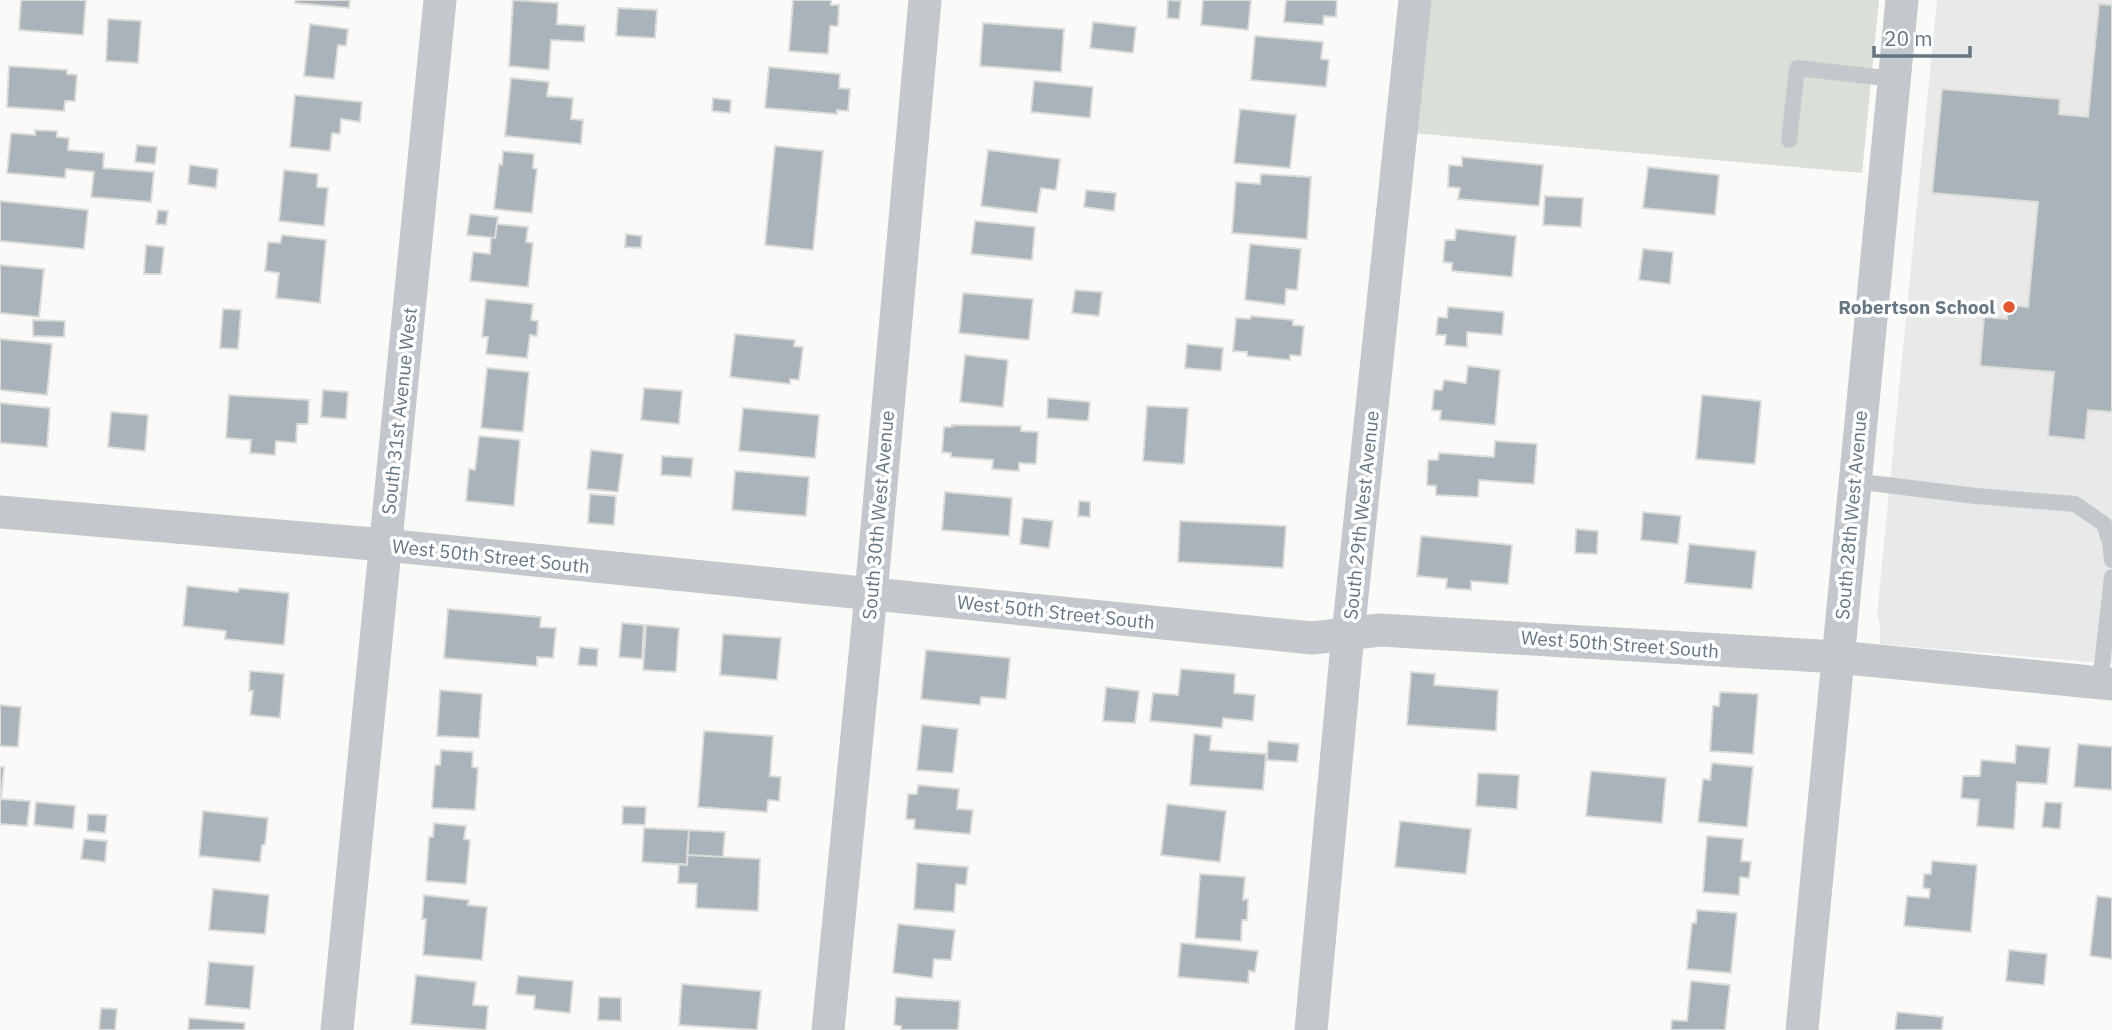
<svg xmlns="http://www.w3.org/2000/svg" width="2112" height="1030" viewBox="0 0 2112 1030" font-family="'IBM Plex Sans',sans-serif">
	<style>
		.built { fill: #e8e9e9 }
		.green { fill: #dadfd7 }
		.building { fill: #aab3b9; stroke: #dcdcda; stroke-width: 2 }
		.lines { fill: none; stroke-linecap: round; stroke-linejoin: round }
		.service { stroke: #c3c8cc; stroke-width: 16 }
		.minor { stroke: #c3c8cc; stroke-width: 33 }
		.poi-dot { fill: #e4572e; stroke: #fff; stroke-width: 2.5 }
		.labels { text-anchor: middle; stroke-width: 7; stroke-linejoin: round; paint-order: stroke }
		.poi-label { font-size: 19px; font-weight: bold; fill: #657683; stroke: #fff; text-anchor: end }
		.street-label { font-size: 19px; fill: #657683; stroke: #fff }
	</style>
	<rect width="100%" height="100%" fill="#fafaf8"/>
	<path class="built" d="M1937,0h175v664l-232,-20v-20l-3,-9z"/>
	<path class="green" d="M1425,0h454l-17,173 -450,-40z"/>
	<path class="building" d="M21,0h65l-3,35 -64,-5z
		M296,0h54l-1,8 -54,-5z
		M513,0l45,3 -1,21 28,2 -1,16 -33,-2 -2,30 -40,-4z
		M793,0h38v5h8l-1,21h-8l-2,28 -39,-3z
		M1168,0l13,1 -2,18 -12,-1z
		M1203,0h48l-3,30 -47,-5z
		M1286,0h51l-1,17 -12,-1 -1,9 -39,-3z
		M2099,4l13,1v407l-24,-2 -3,30 -37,-4 6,-64 -74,-6 4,-49 23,2 1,-14 20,2 10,-105 -106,-9 10,-104 118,10 -1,15 29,3z
		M618,8l39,2 -2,28 -39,-2z
		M108,19l33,2 -3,42 -32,-2z
		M1093,22l43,5 -3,26 -43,-5z
		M983,23l81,6 -3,43 -81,-6z
		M310,24l38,5 -2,17 -8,-1 -4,34 -30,-3z
		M1255,36l68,6 -2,17 8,1 -3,27 -75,-7z
		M9,66l58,4v4l10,1 -2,26h-10l-1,10 -57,-4z
		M769,67l71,7 -1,14 11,1 -2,22 -11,-1v4l-72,-6z
		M511,78l38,4 -2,14 26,2 -2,21 12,1 -2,24 -76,-8z
		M1034,81l59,6 -3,31 -59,-6z
		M295,95l67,7 -2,20 -19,-3 -1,15 -8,-1 -2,18 -40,-4z
		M713,98l18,2 -1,13 -18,-2z
		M1240,109l56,6 -6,53 -56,-5z
		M35,130l22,1v6l12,1 -1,12 36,3 -1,15 51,4 -3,30 -60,-5 3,-25 -28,-3 -1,9 -58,-5 4,-40 24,2z
		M137,145l20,2 -2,17 -20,-2z
		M775,146l48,5 -10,99 -48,-5z
		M988,150l72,9 -4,31 -15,-2 -4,25 -56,-7z
		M503,151l31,3 -1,14 4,1 -5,44 -38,-4 5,-45 3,1z
		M1462,157l81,8 -4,41 -81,-7 2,-11 -12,-1 1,-22 13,1z
		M190,165l28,4 -2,19 -28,-4z
		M1648,167l71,8 -4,40 -72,-7z
		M284,170l34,4 -1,13 11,1 -4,38 -45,-5z
		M1261,174l50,3 -4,62 -75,-6 4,-51 24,2z
		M1086,190l30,3 -2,18 -30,-4z
		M1545,196l38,2 -2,29 -38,-2z
		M0,201l88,9 -4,39 -84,-8z
		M158,210l10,1 -2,14 -10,-1z
		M470,214l28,3 -3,21 -28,-3z
		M975,221l60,6 -3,33 -61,-6z
		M497,224l31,3 -2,15 7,1 -5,44 -58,-6 3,-29 17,2 1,-16h4z
		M1456,229l60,7 -4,41 -60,-6v-8l-9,-1 2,-22h10z
		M626,234l16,2 -1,12 -16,-1z
		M282,235l44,5 -6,63 -44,-5 3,-25 -14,-2 3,-29 12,1z
		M1250,244l51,5 -4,41 -11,-1 -1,16 -40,-5z
		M146,245l18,2 -3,27h-17z
		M1643,249l30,3 -3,32 -31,-4z
		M0,265l44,4 -5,48 -39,-4z
		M1075,290l27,2 -3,24 -27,-3z
		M963,293l70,6 -4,41 -70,-7z
		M486,299l47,5 -2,16 7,1 -1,15 -7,-1 -3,23 -41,-4 2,-17h-6z
		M1448,307l56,5 -2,23 -35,-3v15l-22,-2 1,-10h-10l2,-18 9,1z
		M223,309l18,1 -3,39 -18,-1z
		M1251,316l42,4v5l11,1 -3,30 -11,-1v5l-43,-4v-4l-14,-1 3,-33 14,1z
		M33,320l32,1 -1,16 -31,-1z
		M735,334l60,6 -1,6 9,1 -4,33 -9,-1v5l-60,-7z
		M0,339l52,5 -5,51 -47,-5z
		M1187,344l36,4 -2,23 -36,-3z
		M965,355l43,5 -5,47 -43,-5z
		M1468,366l32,4 -5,55 -55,-5 1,-9 -9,-1 2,-20h8l2,-10 22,3z
		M487,368l42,4 -6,60 -42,-4z
		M644,388l38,3 -3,33 -38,-4z
		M323,390l25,2 -2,27 -25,-2z
		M229,395l80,5 -1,24h-11l-1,19 -20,-2 -1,14 -25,-2 1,-13 -25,-2z
		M1702,395l59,6 -6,63 -59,-5z
		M1048,398l42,4 -2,19 -41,-3z
		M0,403l50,5 -3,39 -47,-4z
		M1147,406l41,2 -4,56 -41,-3z
		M743,408l76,7 -4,43 -76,-7z
		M111,412l37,3 -3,36 -37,-4z
		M952,425l69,1v5l17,1 -2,32 -17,-1v8l-27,-2 1,-9 -42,-3v-4l-9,-1 2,-25h8z
		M479,436l41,4 -6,66 -48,-5 3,-32 6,1z
		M1495,441l42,3 -3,40 -55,-4 -1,17 -42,-2v-9l-9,-1 1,-25h10l1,-7 55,4z
		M591,450l32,4 -5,38 -31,-3z
		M662,456l31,2 -2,19 -30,-2z
		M735,471l74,6 -3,39 -74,-6z
		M945,492l67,6 -3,38 -67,-6z
		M590,494l26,2 -2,29 -26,-2z
		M1079,501l11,1v15l-12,-1z
		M1643,512l38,4 -3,28 -37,-4z
		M1023,518l30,3 -4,27 -29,-4z
		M1180,521l106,5 -3,42 -105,-6z
		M1576,529l22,2 -1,23 -22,-1z
		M1421,536l91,9 -4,39 -37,-3v9l-25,-2 1,-9 -30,-3z
		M1689,544l67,7 -4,38 -67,-6z
		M187,586l51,6 1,-4 50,5 -5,52 -59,-6 1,-8 -43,-5z
		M448,609l93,8 -1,10 16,1 -3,30 -16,-1v9l-93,-8z
		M622,623l22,2 -2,34 -23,-2z
		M646,625l33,3 -3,44 -33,-2z
		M723,634l58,4 -4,42 -57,-5z
		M580,647l18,2 -1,17 -19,-1z
		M926,650l84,8 -4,41 -25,-2 -1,8 -59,-6z
		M1181,669l54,5 -1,19 21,2 -2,26 -30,-3 -1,10 -72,-7 3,-28 25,2z
		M250,671l34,3 -4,44 -30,-3 3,-24h-4z
		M1411,672l24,2 -1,11 64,5 -2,41 -89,-6z
		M1106,687l33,4 -4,32 -32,-2z
		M440,690l42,4 -3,44 -42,-2z
		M1720,692l38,2 -5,60 -43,-3 3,-45h6z
		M0,705l21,2 -3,40 -18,-1z
		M922,725l36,4 -5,44 -36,-3z
		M704,731l69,5 -3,40 11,1 -2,24 -11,-1 -1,12 -69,-5z
		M1194,734l17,2 -1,14 56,4 -3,36 -73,-5z
		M1268,741l31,3 -2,18 -30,-2z
		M2078,744l34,3v43l-38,-3z
		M2016,745l34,3 -3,36 -30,-2 -3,47 -37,-3 2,-26 -18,-2 2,-22h17l1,-16 34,3z
		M441,750l32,2 -1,15 6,1 -3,42 -43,-2 3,-43h5z
		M1712,763l41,4 -6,60 -49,-5 5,-43 7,1z
		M0,767h4l-3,32 29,2 -3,25 -27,-2z
		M1591,771l75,7 -4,45 -76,-7z
		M1478,773l41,2 -2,34 -41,-3z
		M918,785l41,4 -2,20 16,1 -3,24 -56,-5 1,-9 -9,-1 2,-25h9z
		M36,802l39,4 -2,23 -39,-4z
		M2045,802l17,1 -2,26 -18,-2z
		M1167,804l59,7 -6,51 -59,-7z
		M623,806l23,1 -1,18 -23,-1z
		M203,811l65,7 -3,27h-3l-2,17 -61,-6z
		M88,814l19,1 -2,18 -18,-2z
		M1400,821l71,8 -5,45 -71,-7z
		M434,823l32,3 -2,13 6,1 -4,44 -40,-3 3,-44h4z
		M644,828l45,2 -2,35 -45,-3z
		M689,830l36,2 -2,25 -36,-2z
		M1707,836l36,3 -2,22 10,1 -2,16 -9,-1 -1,18 -36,-3z
		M84,839l23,2 -2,21 -24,-3z
		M687,855l73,4 -2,52 -62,-3 1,-24 -19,-1 1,-19 8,1z
		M1932,861l45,4 -6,67 -67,-6 3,-30 22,2 1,-9 -7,-1 1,-14h7z
		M917,863l51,4 -2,18 -10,-1 -2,28 -40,-3z
		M1200,874l45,3 -2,23 5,-1 -1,21h-5l-1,21 -46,-3z
		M213,889l56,6 -4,39 -56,-4z
		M424,895l45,5 -1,5 19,2 -5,53 -59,-5 3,-36h-4z
		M2097,896l15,2v61l-22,-3z
		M1697,910l40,3 -6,60 -44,-4 5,-46h4z
		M898,924l57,6 -4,30 -17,-1 -2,19 -39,-5z
		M1181,943l77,8 -3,21 -6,-1 -1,12 -70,-6z
		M2009,950l38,4 -3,31 -38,-4z
		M209,962l45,4 -4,43 -45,-4z
		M416,975l60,7 -3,23 15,1 -2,24 -75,-6z
		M518,976l55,5 -3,32 -36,-4 1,-13 -19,-2z
		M1691,981l39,4 -5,45h-54l1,-10 15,1z
		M682,984l79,7 -4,39 -78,-5z
		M599,997l22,1v23l-23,-1z
		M896,997l64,4 -2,29h-57v-4l-7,-1z
		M101,1008l16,1 -2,21h-16z
		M1897,1012l46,5 -1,13h-47z
		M189,1018l56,5 -1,7h-56z"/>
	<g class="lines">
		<path class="service" d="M1789,140l8,-72 97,11
			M1854,481l122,15 99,8 29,20 6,18 2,18
			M2100,683l12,-106"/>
		<path class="minor" d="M0,512l385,33 927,93 68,-8 457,27 275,27
			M337,1030l103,-1030
			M828,1030l43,-436 54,-594
			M1311,1030l37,-396 67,-634
			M1802,1030l100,-1030"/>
	</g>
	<circle class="poi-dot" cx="2009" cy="307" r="7"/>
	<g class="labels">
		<g class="poi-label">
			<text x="1995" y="314">Robertson School</text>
		</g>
		<g class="street-label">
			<text transform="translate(399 411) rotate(-84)" y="7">South 31st Avenue West</text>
			<text transform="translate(878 515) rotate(-85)" y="7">South 30th West Avenue</text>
			<text transform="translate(1361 515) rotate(-84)" y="7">South 29th West Avenue</text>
			<text transform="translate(1851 515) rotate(-85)" y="7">South 28th West Avenue</text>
			<text transform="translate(491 556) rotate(6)" y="7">West 50th Street South</text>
			<text transform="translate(1056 612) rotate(6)" y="7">West 50th Street South</text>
			<text transform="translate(1620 644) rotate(4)" y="7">West 50th Street South</text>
		</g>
	</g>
	<path d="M1874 46v10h96v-10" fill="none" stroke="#657683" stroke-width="3.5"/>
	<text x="1884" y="46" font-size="21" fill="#657683" stroke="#ffffff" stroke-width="5" paint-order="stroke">20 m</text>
</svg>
